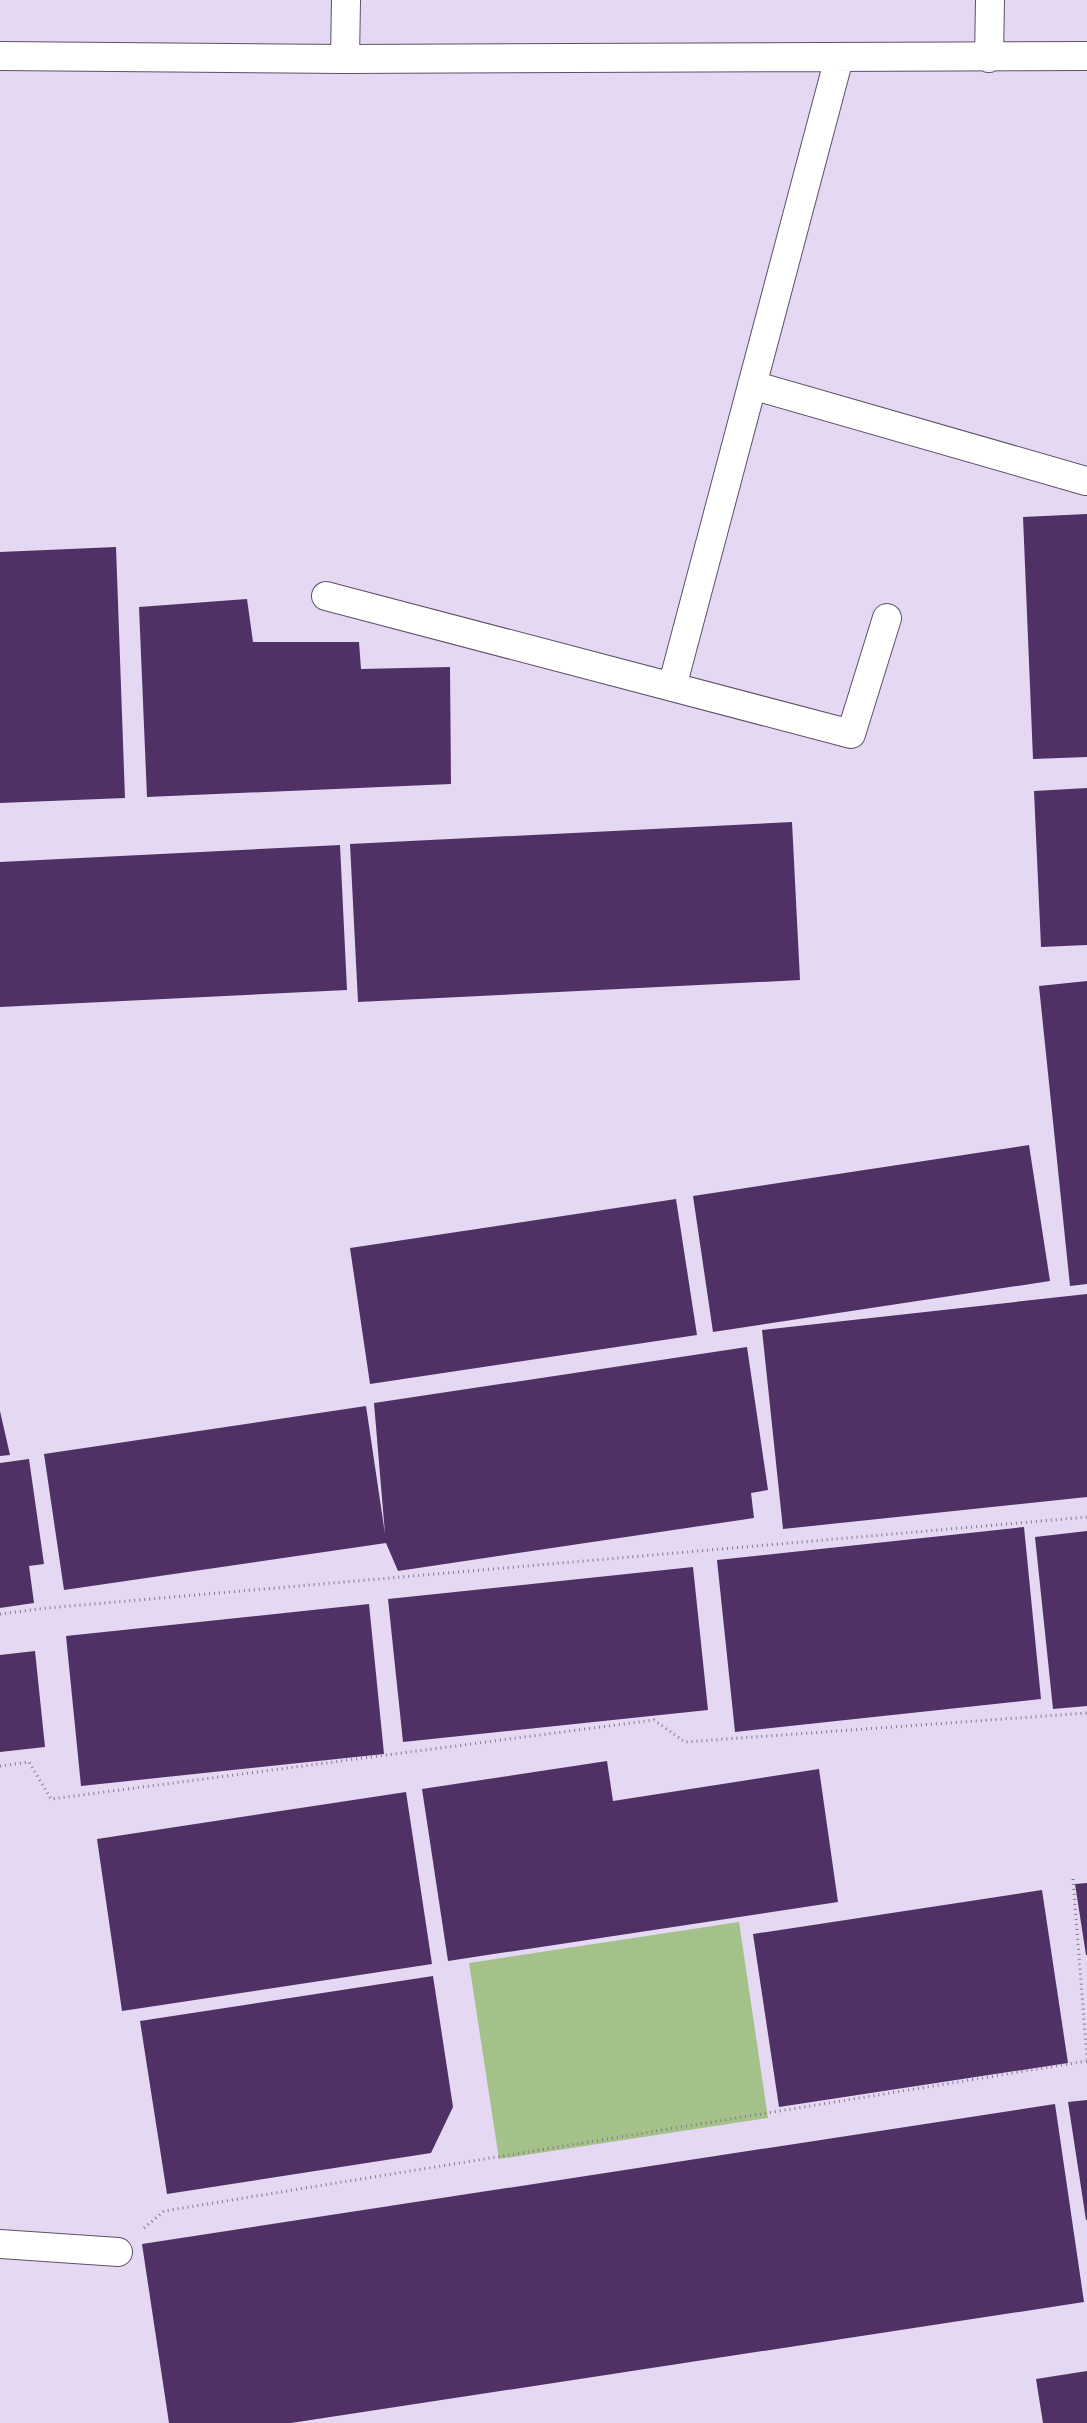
<svg xmlns="http://www.w3.org/2000/svg" width="1087" height="2423" viewBox="0 0 1087 2423" font-family="'Roboto Condensed',sans-serif">
	<style>
		.green { fill: #a4c18a }
		.building { fill: #4f3166 }
		.lines { fill: none; stroke-linecap: round; stroke-linejoin: round }
		.minor-casing { stroke: #5d5168; stroke-width: 30 }
		.path { stroke: #827a8c; stroke-width: 3; stroke-dasharray: 1 4; stroke-linecap: butt }
		.minor { stroke: #fff; stroke-width: 28 }
	</style>
	<rect width="100%" height="100%" fill="#e5d8f3"/>
	<path class="green" d="M739,1922l29,196 -269,41 -30,-196z"/>
	<path class="building" d="M1087,514v243l-54,2 -10,-242z
		M116,547l9,251 -125,5v-251z
		M247,599l6,43h106l2,27 89,-2 1,117 -304,13 -8,-190z
		M1087,788v157l-46,2 -7,-156z
		M792,822l8,158 -442,22 -8,-158z
		M340,845l7,145 -347,17v-145z
		M1087,981v303l-17,2 -31,-300z
		M1029,1145l21,136 -337,51 -20,-136z
		M676,1199l21,136 -327,49 -20,-136z
		M1087,1294v203l-304,32 -21,-199z
		M747,1347l21,143 -17,3 3,25 -356,53 -12,-28 -322,47 -20,-136 322,-48 19,128 -11,-131z
		M0,1411l10,44 -10,1z
		M29,1459l15,105 -15,2 5,37 -34,5v-145z
		M1024,1527l17,172 -306,33 -18,-172z
		M1087,1531v175l-34,3 -18,-172z
		M693,1567l15,143 -305,32 -15,-143z
		M369,1604l15,150 -303,32 -15,-150z
		M35,1651l10,96 -45,5v-97z
		M607,1761l6,40 206,-32 19,133 -390,59 -26,-172z
		M406,1792l26,172 -310,47 -25,-172z
		M1087,1883v72h-1l-11,-71z
		M1042,1890l26,173 -289,44 -26,-173z
		M433,1976l20,131 -22,46 -264,41 -27,-173z
		M1087,2100v120h-1l-18,-118z
		M1055,2104l29,198 -793,121h-122l-27,-179z
		M1087,2371v52h-44l-7,-44z"/>
	<g class="lines">
		<defs>
			<path id="minor" d="M0,56l345,3 742,-3
				M989,58l1,-58
				M345,59l1,-59
				M752,385l334,96
				M326,596l525,138 36,-116
				M672,687l167,-629
				M0,2244l118,8"/>
		</defs>
		<use href="#minor" class="minor-casing"/>
		<path class="path" d="M0,1614l47,-6 1040,-91
			M0,1766l29,-4 22,37 603,-79 31,22 402,-29
			M1073,1879l14,180
			M144,2228l20,-17 923,-150"/>
		<use href="#minor" class="minor"/>
	</g>
</svg>
